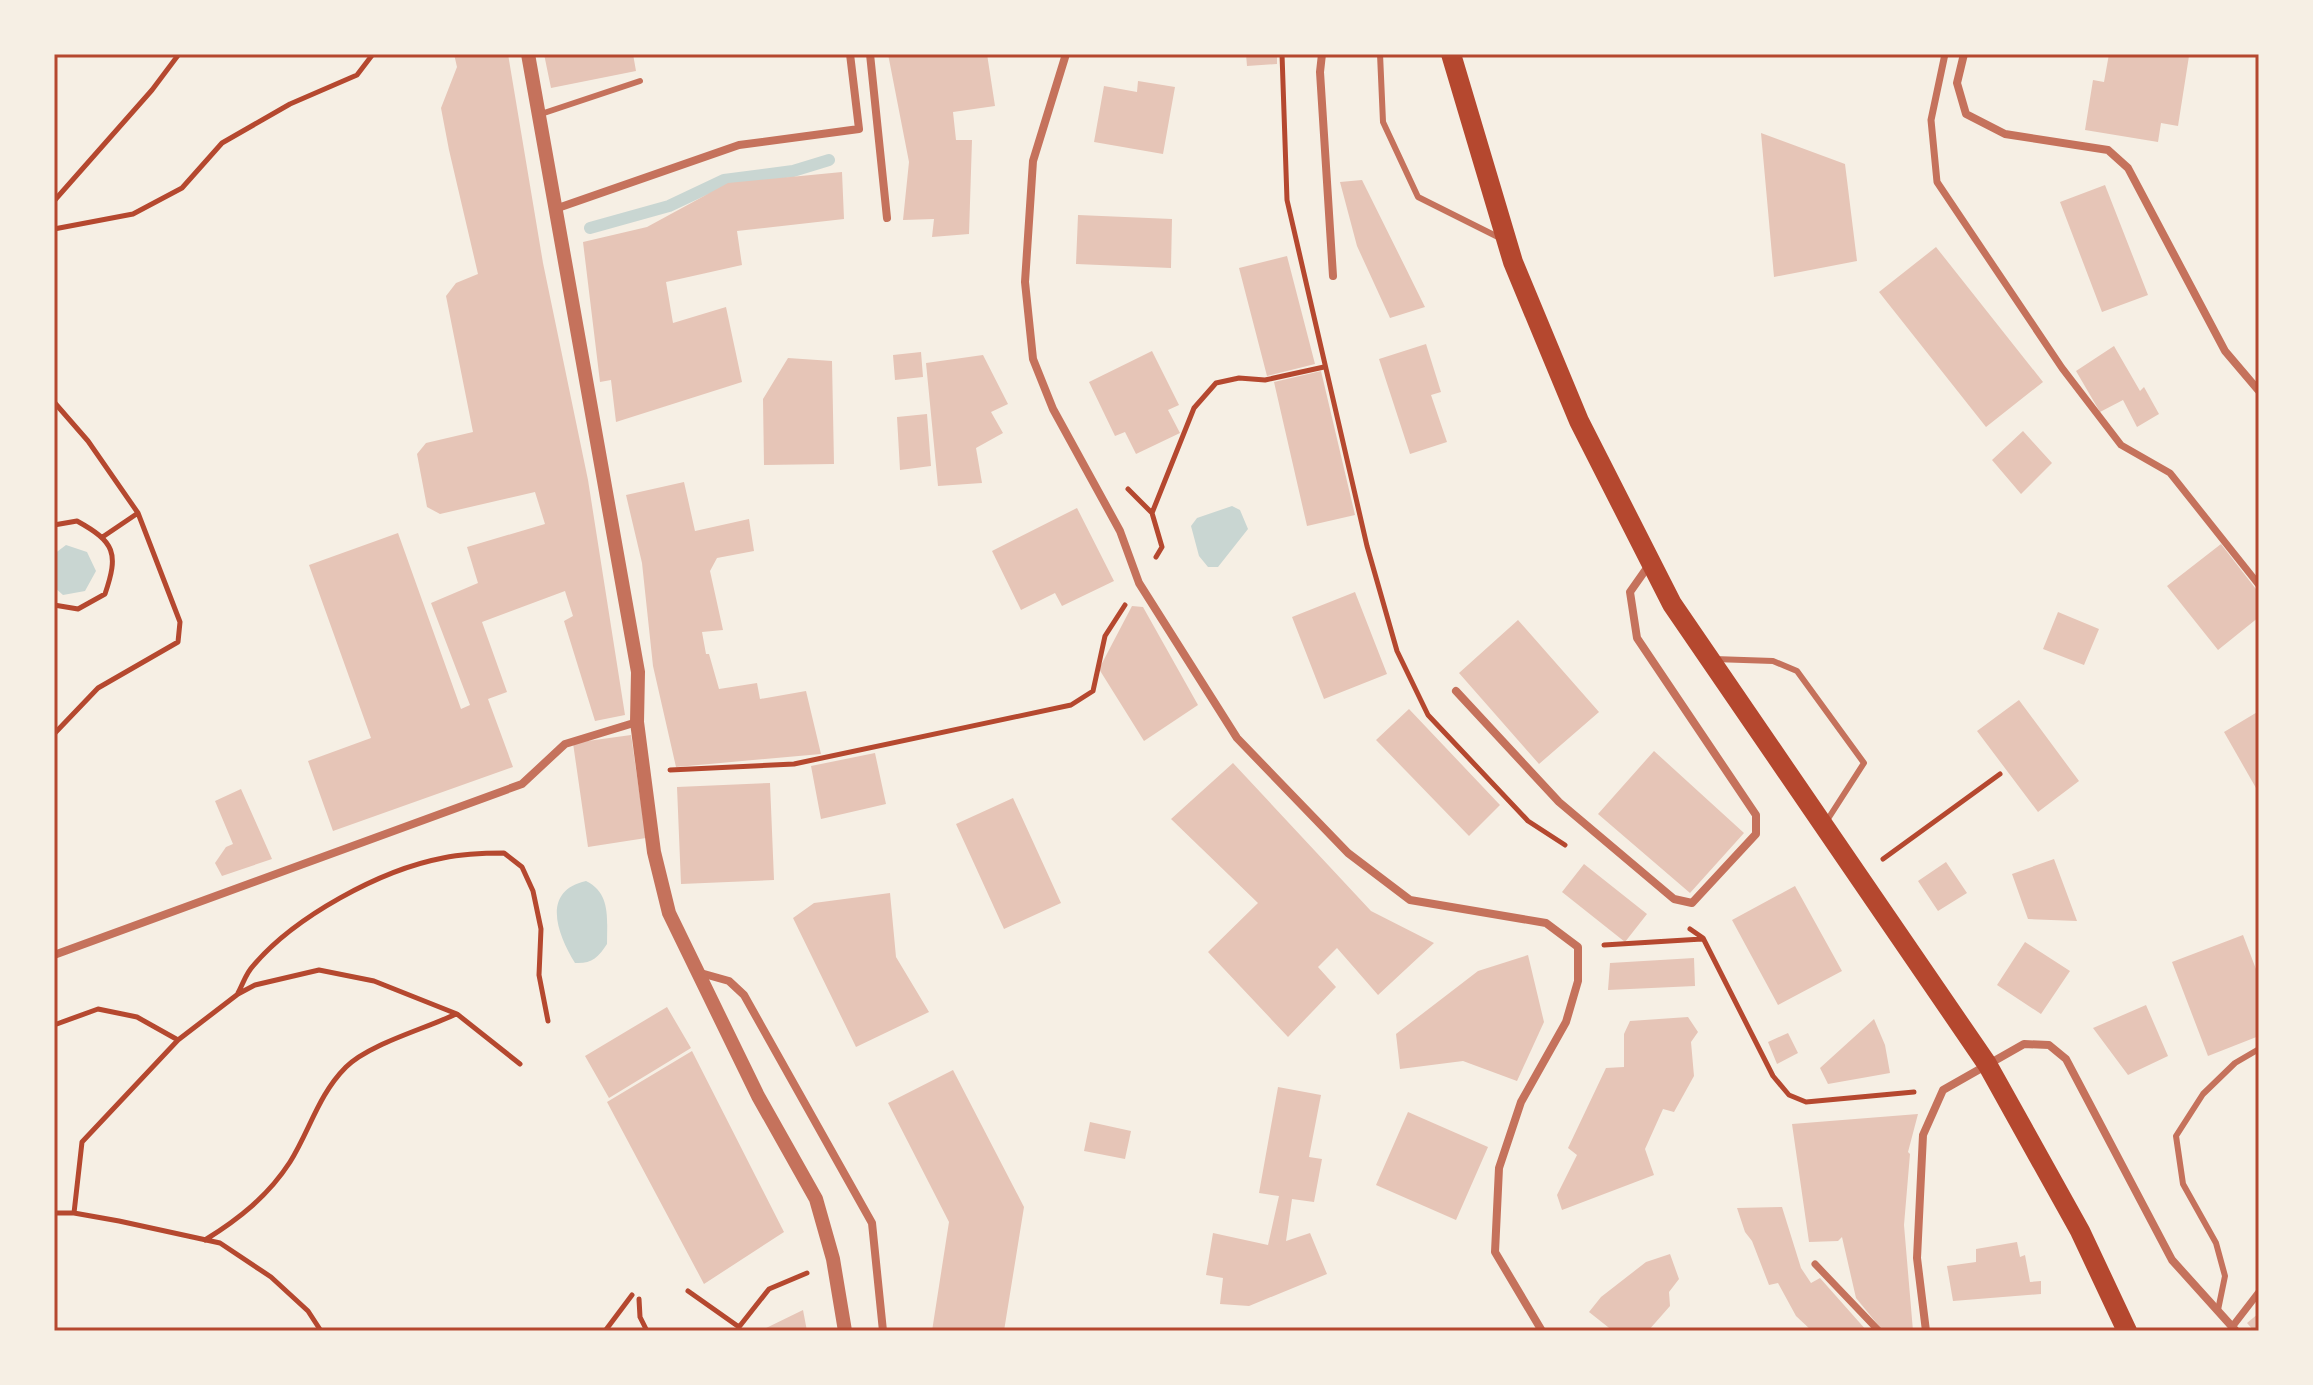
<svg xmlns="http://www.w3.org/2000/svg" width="2313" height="1385" viewBox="0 0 2313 1385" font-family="Manrope,sans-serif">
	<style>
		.water { fill: #c9d6d2 }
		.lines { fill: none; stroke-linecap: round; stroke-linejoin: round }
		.stream { stroke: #c9d6d2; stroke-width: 12 }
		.building { fill: #e6c5b7 }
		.path { stroke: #b5482f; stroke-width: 5 }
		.service { stroke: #c5725c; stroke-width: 6 }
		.pedestrian { stroke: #c5725c; stroke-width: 7 }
		.minor { stroke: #c5725c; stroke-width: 8 }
		.tertiary { stroke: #c5725c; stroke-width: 14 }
		.primary { stroke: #b5482f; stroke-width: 20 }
		.neatline { fill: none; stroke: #b5482f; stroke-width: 3 }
	</style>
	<rect width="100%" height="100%" fill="#f6efe4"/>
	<path class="water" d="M1232,506l8,4 8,19 -30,38h-10l-9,-11 -8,-30 6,-8z
		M66,545l21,7 9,19 -11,20 -22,4 -9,-8v-33z
		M586,881c25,12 21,38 21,63 -9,14 -16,20 -32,19 -18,-29 -34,-72 11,-82z"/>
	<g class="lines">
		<path class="stream" d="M590,228l79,-22 55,-26 69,-9 36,-11"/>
	</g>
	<path class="building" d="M454,54h54l35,209 45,217 37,235 -30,6 -31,-100 9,-5 -8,-25 -83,31 25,70 -19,7 25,68 -180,64 -25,-70 63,-23 -62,-173 89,-32 63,176 9,-4 -39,-102 47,-20 -11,-36 78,-23 -10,-32 -95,22 -13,-7 -10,-53 9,-11 47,-11 -27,-136 10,-13 22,-9 -29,-124 -8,-42 16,-41z
		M544,54h89l3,17 -85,17z
		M888,54h99l8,52 -42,6 3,28h16l-3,94 -37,3 2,-18 -31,1 6,-58z
		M1246,54h31v10l-30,2z
		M2109,54l80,2 -11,70 -17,-3 -3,19 -73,-12 8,-50 11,2z
		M1138,81l37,6 -12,67 -69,-12 10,-56 33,6z
		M1761,133l84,31 12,97 -83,16z
		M842,172l2,47 -107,12 5,34 -76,17 7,41 53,-16 16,75 -126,40 -5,-42 -11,2 -17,-140 64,-15 81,-44z
		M1362,180l63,127 -35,11 -33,-72 -17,-64z
		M2105,185l43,110 -46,17 -42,-110z
		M1078,215l94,4 -1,49 -95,-4z
		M1936,247l107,135 -57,45 -107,-135z
		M1287,256l28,108 -48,12 -28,-108z
		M1426,344l15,48 -10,3 16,47 -37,12 -31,-95z
		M2114,346l26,45 4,-4 15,27 -22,13 -14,-27 -23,12 -24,-41z
		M1152,351l27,54 -11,5 12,23 -44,21 -11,-22 -10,4 -26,-54z
		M921,352l2,25 -28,3 -2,-25z
		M983,355l25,49 -17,8 12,21 -27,15 6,35 -44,3 -12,-123z
		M788,358l44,3 2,103 -70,1 -1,-66z
		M1321,371l34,144 -48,11 -33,-144z
		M927,414l4,52 -31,4 -3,-53z
		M2023,431l29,32 -31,31 -29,-34z
		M684,482l11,49 54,-12 5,32 -37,7 -7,13 13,59 -21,2 4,22h3l10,35 38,-6 3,16 46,-8 15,63 -145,13 -23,-101 -11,-103 -16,-68z
		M1077,508l37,73 -52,25 -7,-13 -34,17 -29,-59z
		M2221,544l38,49v24l-41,33 -51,-64z
		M1355,592l32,82 -63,25 -32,-82z
		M1132,606l11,1 55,98 -54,36 -45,-72z
		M2058,612l41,17 -15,36 -41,-16z
		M1518,620l81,92 -60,52 -80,-91z
		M2019,700l60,81 -41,31 -61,-81z
		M1409,709l91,96 -31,31 -93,-96z
		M2259,711v85h-2l-1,-8 -32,-56z
		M631,735l15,103 -58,9 -15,-104z
		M1654,751l90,82 -54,60 -92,-79z
		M875,753l11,51 -65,15 -10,-53z
		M1233,763l138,148 63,32 -56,52 -41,-47 -19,19 18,20 -48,50 -80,-85 50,-49 -87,-84z
		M770,783l4,97 -93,4 -4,-97z
		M241,789l31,70 -50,17 -7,-13 11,-16 7,-3 -18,-43z
		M1013,798l48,105 -57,26 -48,-105z
		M2054,859l23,62 -49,-2 -16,-45z
		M1946,862l21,31 -29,18 -20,-30z
		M1584,864l63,50 -22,28 -63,-50z
		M1795,886l47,85 -64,34 -46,-85z
		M890,893l6,64 33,55 -73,35 -63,-129 21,-15z
		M2243,935l16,42v59l-51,20 -36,-94z
		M2025,942l45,29 -29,43 -44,-29z
		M1528,955l16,67 -27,59 -54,-20 -63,8 -4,-35 82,-63z
		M1694,958l1,28 -87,4 2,-27z
		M2146,1005l22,51 -40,19 -35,-47z
		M667,1007l24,41 -82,50 -24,-42z
		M1688,1017l10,15 -7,10 3,34 -20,36 -11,-3 -18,40 9,26 -92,35 -5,-15 20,-40 -9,-7 38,-80 18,-1v-33l6,-13z
		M1874,1019l11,26 5,28 -62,11 -8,-16z
		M1788,1033l10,20 -21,11 -9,-22z
		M692,1051l92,181 -80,52 -97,-182z
		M953,1070l71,137 -20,124h-72l17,-109 -61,-119z
		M1278,1087l43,8 -12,62 13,2 -8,43 -22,-3 -6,42 24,-8 17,41 -78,32 -29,-2 3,-26 -17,-3 7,-42 55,12 11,-49 -20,-3z
		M1408,1112l80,35 -32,73 -80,-35z
		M1918,1114l-10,38 2,2 -6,71 9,106h-30l-27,-33 -14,-61 -4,4 -29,1 -17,-118z
		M1090,1122l41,9 -6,28 -41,-8z
		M1782,1207l19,61 10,15 9,-5 47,53h-55l-16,-15 -18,-33 -9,2 -17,-44 -7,-9 -8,-24z
		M2017,1242l3,15 5,-2 5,27 11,-1v13l-88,7 -6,-35 29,-4v-13z
		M1670,1254l9,25 -10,13 1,14 -22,25h-35l-24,-19 12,-15 45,-35z
		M803,1310l4,21h-47z
		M2259,1313v18h-5l-7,-8z"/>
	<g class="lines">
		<path class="path" d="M1282,54l5,146 80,346 30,105 31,64 100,106 37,24
			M54,201l98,-111 27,-36
			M54,229l79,-15 49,-26 40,-45 68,-39 67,-29 16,-21
			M54,402l34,39 50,72 42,109 -2,20 -80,46 -44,46
			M1128,489l24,24
			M54,525l23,-4c38,21 42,32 28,73l-27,15 -24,-4
			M104,536l34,-23
			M1156,557l6,-10 -10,-34 42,-105 22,-25 23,-5 26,2 59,-13
			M670,770l124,-6 277,-59 22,-14 12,-55 20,-31
			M1883,859l117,-85
			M1690,929l13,9 70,138 16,19 17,7 108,-10
			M1604,945l98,-6
			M238,993c5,-9 8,-20 15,-27 41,-49 127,-96 190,-108 19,-4 41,-5 61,-5l18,14 11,24 8,38 -2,46 9,46
			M54,1025l44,-16 39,8 41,23
			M54,1213h20l45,8 101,22 51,34 37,34 13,20
			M74,1213l8,-71 96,-102 60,-46 17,-9 64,-15 55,11 83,33 63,50
			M205,1240c34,-21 63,-44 85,-78 20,-32 28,-67 56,-95 23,-23 79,-38 110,-53
			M688,1291l51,36
			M639,1299l1,18 7,14
			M605,1331l27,-36
			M738,1331l1,-4 30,-38 38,-16"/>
		<path class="service" d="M1380,54l3,68 35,75 84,42
			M541,114l99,-33
			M1714,659l59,2 24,10 67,92 -38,59
			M2218,1310l7,-34 -9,-33 -33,-59 -7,-48 27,-42 32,-31 24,-14"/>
		<path class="pedestrian" d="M1945,54l-14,66 6,62 125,186 59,77 49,28 89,112
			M1815,1264l64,67
			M2232,1327l27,-35"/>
		<path class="minor" d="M870,54l17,164
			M1066,54l-33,107 -8,121 8,77 20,50 67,122 19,52 98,155 111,115 62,47 136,23 32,24v34l-12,41 -45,80 -22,66 -4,84 47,79
			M1322,54l-2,18 13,204
			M1964,54l-7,29 9,31 39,20 103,16 20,18 97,183 34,40
			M555,209l184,-64 120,-16 -9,-75
			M1456,691l103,111 115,97 18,4 64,-69v-19l-119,-177 -7,-46 19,-27
			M54,955l468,-171 43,-40 72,-22
			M697,972l32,9 15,14 128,228 11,108
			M1926,1331l-9,-73 6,-123 20,-45 81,-46 25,1 17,14 106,201 64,71"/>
		<path class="tertiary" d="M528,54l110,618 -1,50 17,130 15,61 89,183 58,103 17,60 12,72"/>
		<path class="primary" d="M1451,54l62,208 66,159 93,183 315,460 93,167 47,100"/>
	</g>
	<rect width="2313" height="1385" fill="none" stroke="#f6efe4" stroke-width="112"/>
	<rect x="56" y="56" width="2201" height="1273" class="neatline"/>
</svg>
